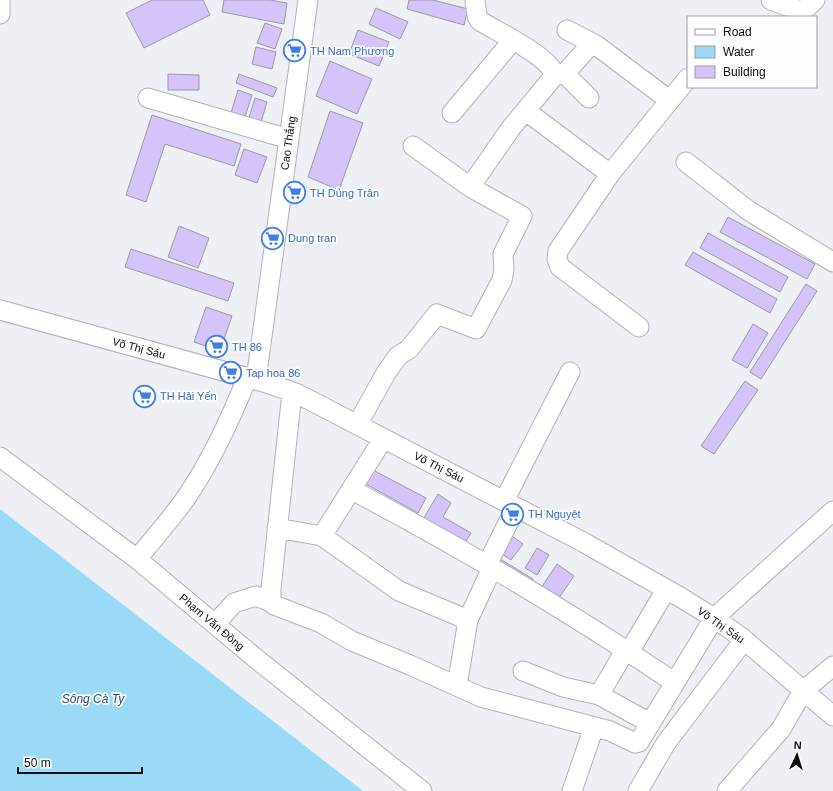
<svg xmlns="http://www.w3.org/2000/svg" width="833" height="791" viewBox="0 0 833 791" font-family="Helvetica,sans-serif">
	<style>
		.water { fill: #9bdaf7 }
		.building { fill: #d5c4fa; stroke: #9a999e }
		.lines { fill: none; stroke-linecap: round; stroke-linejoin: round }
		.minor-casing { stroke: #b1b2b6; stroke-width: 21 }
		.minor { stroke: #fff; stroke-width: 19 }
		.labels { text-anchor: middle; stroke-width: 3.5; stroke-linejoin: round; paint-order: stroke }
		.shop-label { font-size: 11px; fill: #366cbe; stroke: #fdfdff; text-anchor: start }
		.street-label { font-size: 11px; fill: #0d0d0f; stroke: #fdfdff }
		.water-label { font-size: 12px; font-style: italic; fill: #225267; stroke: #fdfdff }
	</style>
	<rect width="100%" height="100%" fill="#eff0f5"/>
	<path class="water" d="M0,509l363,282h-363z"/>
	<path class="building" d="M152,0h51l7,15 -66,33 -18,-35z
		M224,0h46l17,3 -3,21 -62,-12z
		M409,0h24l35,9 -4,16 -57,-16z
		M376,8l32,14 -8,17 -31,-15z
		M265,23l17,6 -7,20 -18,-6z
		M358,30l31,12 -10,24 -30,-12z
		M256,47l20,5 -4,17 -20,-5z
		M330,61l42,18 -15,35 -41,-18z
		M168,74l31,1v15h-31z
		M239,74l38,14 -4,9 -37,-14z
		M238,90l14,5 -7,22 -14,-4z
		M255,98l12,4 -8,27 -12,-5z
		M330,111l33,12 -24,67 -31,-13z
		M152,115l89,29 -7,22 -69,-22 -19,58 -20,-7z
		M244,149l23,8 -10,26 -22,-8z
		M728,217l87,47 -8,15 -87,-47z
		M179,226l30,12 -11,30 -30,-11z
		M708,233l80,44 -8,15 -80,-44z
		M131,249l103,34 -6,18 -103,-34z
		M693,252l84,47 -7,14 -85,-48z
		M806,284l11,7 -56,88 -11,-7z
		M206,307l26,9 -12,35 -26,-9z
		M753,324l15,9 -21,35 -15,-8z
		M745,381l13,9 -44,64 -13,-8z
		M371,469l55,29 -8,15 -54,-30z
		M438,494l13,9 -8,14 28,16 -8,13 -41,-25z
		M507,532l16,12 -12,16 -16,-11z
		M537,548l12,7 -12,20 -12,-7z
		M497,557l36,22 -4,6 -36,-22z
		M557,564l17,12 -18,26 -17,-11z"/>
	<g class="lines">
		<defs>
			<path id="minor" d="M771,0l29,11 4,-1 11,-10
				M0,14v-14
				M567,30l29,15 73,55
				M564,73l25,25
				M555,75l9,-2 4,-3 24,-27
				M148,98l141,41
				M526,111l84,63 -52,77 -1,8 3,8 79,60
				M452,113l61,-73
				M686,162l63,49 84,51
				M610,174l78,-96
				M470,187l41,-59 44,-53c-6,-19 -57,-43 -75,-54l-3,-5 -2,-16
				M0,310l267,73 31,11 285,148 97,55 34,21 27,19 92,79
				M256,380l52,-380
				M292,392l-21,197v13l3,3 47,18 31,18 58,24 71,32 129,34 25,12 4,-1 75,-124 119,-107
				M357,425l29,-52 12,-17 11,-7 28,-35 39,15 26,-49 2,-11 -1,-15 19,-38 -52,-29 -57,-41
				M0,457l137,102 117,98 168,134
				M352,490c110,58 218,122 322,192
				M504,501l66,-129
				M277,528l45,8 61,-97
				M322,536l77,55 69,29
				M137,559c17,-21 36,-42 51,-64 24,-36 43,-77 59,-117
				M487,565l29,-58
				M215,624l19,-21 22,-7 15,6
				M629,652l37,-62
				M523,671l40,16 36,8 51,28
				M457,686l11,-66 24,-52
				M599,695l27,-46
				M572,791l22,-64
				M638,791l28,-48 78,-103
				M727,791l54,-62 22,-38 30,-25"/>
		</defs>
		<use href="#minor" class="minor-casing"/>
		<use href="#minor" class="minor"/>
	</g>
	<defs>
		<symbol id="supermarket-ring" viewBox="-11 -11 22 22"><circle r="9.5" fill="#fdfdff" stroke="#3f7fe0" stroke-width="1.5"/><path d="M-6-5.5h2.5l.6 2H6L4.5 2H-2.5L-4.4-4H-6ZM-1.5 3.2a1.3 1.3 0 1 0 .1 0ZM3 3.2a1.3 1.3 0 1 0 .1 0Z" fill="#3f7fe0"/></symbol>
	</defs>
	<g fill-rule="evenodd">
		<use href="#supermarket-ring" x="282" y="38" width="25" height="25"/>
		<use href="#supermarket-ring" x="282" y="180" width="25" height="25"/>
		<use href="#supermarket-ring" x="260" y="226" width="25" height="25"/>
		<use href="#supermarket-ring" x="204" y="334" width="25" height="25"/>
		<use href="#supermarket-ring" x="218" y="360" width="25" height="25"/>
		<use href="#supermarket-ring" x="132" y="384" width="25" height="25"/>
		<use href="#supermarket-ring" x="500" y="502" width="25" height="25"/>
	</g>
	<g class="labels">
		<g class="shop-label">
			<text x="310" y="55">TH Nam Phương</text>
			<text x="310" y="197">TH Dủng Trân</text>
			<text x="288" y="242">Dung tran</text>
			<text x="232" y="351">TH 86</text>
			<text x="246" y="377">Tap hoa 86</text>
			<text x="160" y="400">TH Hải Yến</text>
			<text x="528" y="518">TH Nguyệt</text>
		</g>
		<g class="street-label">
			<text transform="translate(288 143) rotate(-82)" y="4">Cao Thắng</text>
			<text transform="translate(139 348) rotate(15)" y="4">Võ Thị Sáu</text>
			<text transform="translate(439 467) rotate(27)" y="4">Võ Thị Sáu</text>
			<text transform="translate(212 622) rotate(40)" y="4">Phạm Văn Đồng</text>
			<text transform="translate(721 625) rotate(35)" y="4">Võ Thị Sáu</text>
		</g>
		<g class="water-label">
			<text x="93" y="703">Sông Cà Ty</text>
		</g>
	</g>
	<rect x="687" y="16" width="130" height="72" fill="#fdfdff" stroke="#9d9d9f"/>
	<rect x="695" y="29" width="20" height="6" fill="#ffffff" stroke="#9d9d9f"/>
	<text x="723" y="36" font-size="12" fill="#0d0d0f">Road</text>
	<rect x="695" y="46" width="20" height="12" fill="#9bdaf7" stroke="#9d9d9f"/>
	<text x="723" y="56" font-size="12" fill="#0d0d0f">Water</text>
	<rect x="695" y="66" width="20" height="12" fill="#d5c4fa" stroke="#9d9d9f"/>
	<text x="723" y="76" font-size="12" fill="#0d0d0f">Building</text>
	<g transform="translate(797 755) rotate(4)" stroke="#fdfdff" stroke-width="3" paint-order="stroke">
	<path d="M0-3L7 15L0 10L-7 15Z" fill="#0d0d0f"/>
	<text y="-6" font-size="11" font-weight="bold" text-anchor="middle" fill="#0d0d0f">N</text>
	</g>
	<path d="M18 767v6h124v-6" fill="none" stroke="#0d0d0f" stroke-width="2"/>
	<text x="24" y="767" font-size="12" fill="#0d0d0f" stroke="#fdfdff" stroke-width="3" paint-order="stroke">50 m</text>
</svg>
